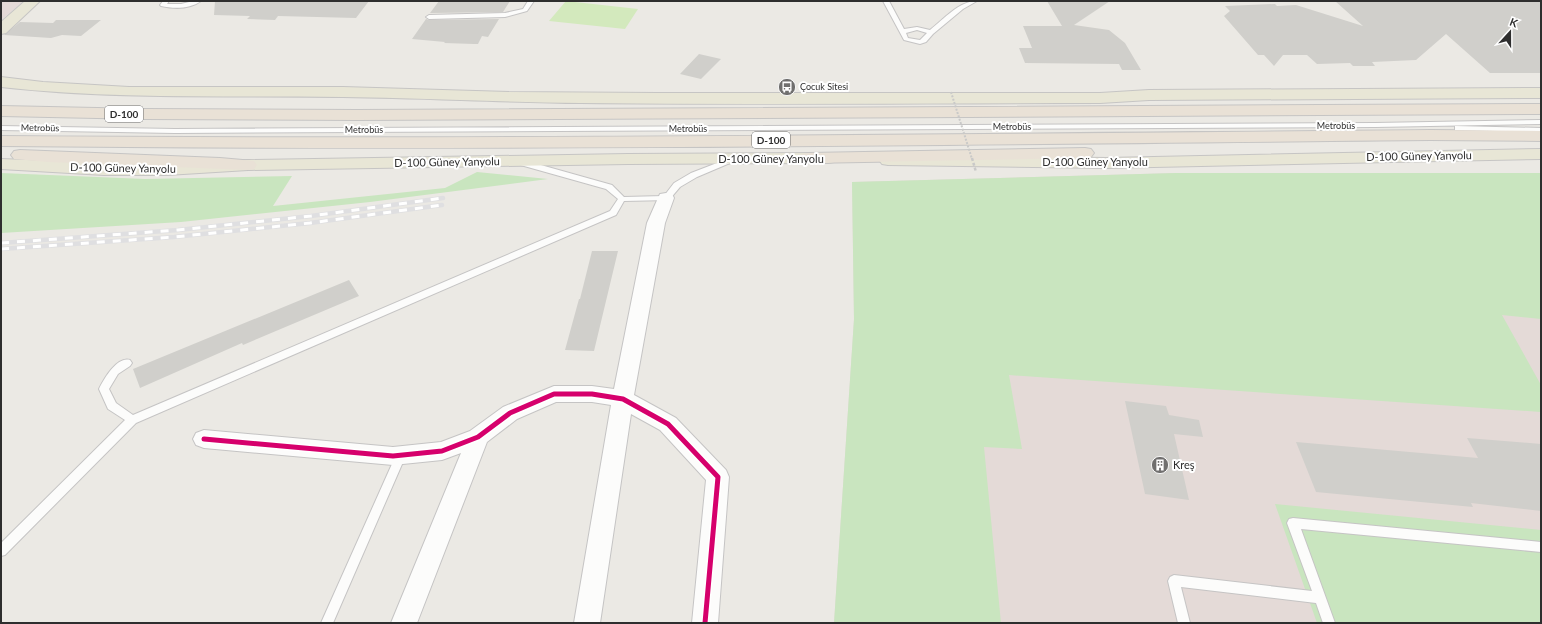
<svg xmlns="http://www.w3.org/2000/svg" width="1542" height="624" viewBox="0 0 1542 624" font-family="Lato,sans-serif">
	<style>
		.medical { fill: #e4dad7 }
		.green { fill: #c9e5bf }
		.pitch { fill: #d3e9bd }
		.building { fill: #d0cfcb }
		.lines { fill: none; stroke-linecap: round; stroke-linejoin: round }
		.lane-casing { stroke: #c5c4c4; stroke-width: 2 }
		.street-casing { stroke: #c5c4c4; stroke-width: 2 }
		.primary-casing { stroke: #c6c5c4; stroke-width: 2 }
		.highway-casing { stroke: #c6c5c4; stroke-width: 2 }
		.lane { fill: #fcfcfb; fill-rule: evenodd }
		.street { fill: #fcfcfb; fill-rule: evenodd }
		.primary { fill: #e8e6d6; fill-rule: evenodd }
		.highway { fill: #e9e1d6; fill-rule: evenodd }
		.rail-casing { stroke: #dfdfe1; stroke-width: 4.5 }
		.rail { stroke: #fff; stroke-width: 3; stroke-dasharray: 8; stroke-linecap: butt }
		.path-bridge-far1 { stroke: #c9c9c8; stroke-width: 2; stroke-dasharray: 2 1.5; stroke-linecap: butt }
		.path-bridge { stroke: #c9c9c8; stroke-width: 2.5; stroke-dasharray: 3 2; stroke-linecap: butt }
		.cycleway-casing { stroke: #fff; stroke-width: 8 }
		.cycleway { stroke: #d6006c; stroke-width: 5 }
		.labels { text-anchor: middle; stroke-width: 4; stroke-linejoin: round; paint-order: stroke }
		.far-poi-label { font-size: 9px; fill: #2e2e2e; stroke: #fff; text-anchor: start }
		.far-street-label { font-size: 9px; fill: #2e2e2e; stroke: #fff }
		.shield { fill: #fff; stroke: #6d6d6d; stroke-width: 1 }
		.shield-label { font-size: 10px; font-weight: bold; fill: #2e2e2e }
		.street-label { font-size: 11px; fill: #2e2e2e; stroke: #fff }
		.poi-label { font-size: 11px; fill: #2e2e2e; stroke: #fff; text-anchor: start }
	</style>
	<rect width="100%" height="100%" fill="#ebe9e4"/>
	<path class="medical" d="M1,1h23l-23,19z
		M1176,173h365v450h-707l20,-304 -2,-137z"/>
	<path class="green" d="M477,172l71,7 -178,23 -189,20 -180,11v-60l144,6 147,-3 -19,30 172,-18z
		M1176,173h365v146l-39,-4 39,70v27l-532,-37 13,74 -38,-2 17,176h-167l20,-304 -2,-137z
		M1275,504l266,26v93h-224z"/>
	<path class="pitch" d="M566,1l72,8 -13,20 -76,-8z"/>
	<path class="building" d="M215,1h154l-13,17 -78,-2 -3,4 -28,-1 3,-3 -36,-1z
		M439,1h71l-7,11 -73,1z
		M1047,1h63l-36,24 35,5 16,13 16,27h-19l-3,-6 -94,-1 -6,-15h13l-9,-22h39z
		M1335,1l48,1 158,-1v72h-51l-44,-39 -30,26 -44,2 3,4h-22l-3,-3 -33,1 -10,-9h-24l-9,11 -10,-11h-6l-34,-39 6,-5 -5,-5 50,-2 2,2 19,-1 67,21z
		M426,19l3,1 70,-1 -11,18 -6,-1 -4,8h-4l-30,-1 1,-1 -33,-3z
		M56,20h45l-20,16 -19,-1 -11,3 -47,-3 16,-13 33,1z
		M699,54l22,5 -20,20 -21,-5z
		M592,251h26l-24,100 -29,-1 14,-51h1z
		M349,280l10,16 -116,49 -1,-2 -102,45 -7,-19z
		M1125,401l41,5 3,9 30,5 4,17 -29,-3 15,66 -44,-6z
		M1467,438l74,6v67l-70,-8 2,4 -157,-15 -20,-50 182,16z"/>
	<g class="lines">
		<defs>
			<path id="lane" d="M163,1h6l-2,3h14l12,-3h8c-11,8 -27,8 -40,5l-1,-1z
				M528,1h6l-7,10 -22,6 -76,2 -3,-2 3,-2 76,-2 18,-4z
				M883,1h6l15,28 13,-2 13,3c14,-11 29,-29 47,-29l-14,8 -30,25 -7,8 -6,2 -16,-4zM917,30l10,3 -7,7 -12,-2 -2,-5z
				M1541,120v4l-166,3 -1200,6 -174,-3v-4l174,3 1200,-6z
				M1455,126l86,2v4l-83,-2h-3z
				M730,158h6l1,2 -40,17 -17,10 -11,13 -45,1 -8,14 -480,208 -131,132 -4,1v-13l124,-123 -17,-11 -9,-20c5,-10 18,-33 31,-29l2,3 -2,3 -12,8 -9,15 7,14 17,12 477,-204 8,-12 -12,-10 -89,-25v-4h6l89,25 12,12 40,-1 10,-13 17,-10z
				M401,451l4,1 1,3 -73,168h-12l75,-168 1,-3z
				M1293,518l248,24v10l-240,-23 34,94h-12l-7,-20 -135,-16 9,36h-12l-10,-42 2,-4 4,-2 138,16 -25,-68 2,-4z"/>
			<path id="street" d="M666,193l6,1 2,4 -9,25 -31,172 42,23 50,52 3,7 -11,146h-26l14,-143 -46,-50 -29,-16 -31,209h-26l37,-218 -19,-3h-36l-39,17 -30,23 -70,181h-26l70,-170 -19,7 -49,5 -189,-17 -8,-3 -3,-6 3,-6 8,-3 189,17 48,-5 29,-11 33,-24 51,-21h38l22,3 33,-166 11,-25 2,-4z"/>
			<path id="primary" d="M25,1h15l-34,32 -5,1v-12z
				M1,77l42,5 86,5h214l166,5 148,1h443l49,-3 392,-2v10l-392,2 -49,3c-173,0 -346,2 -519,0 -80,-1 -159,-5 -238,-6 -114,-2 -228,3 -342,-10z
				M1541,149v10l-435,9 -218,-3 -6,-1 -3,-4 3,-4 6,-1 218,3z
				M828,153l6,1 3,4 -3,4 -6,1 -200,1 -380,6 -81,5h-63l-103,-6v-10l103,4h63l81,-3 380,-6z"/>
			<path id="highway" d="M1541,104v10l-1184,6 -212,-1 -144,-3v-10l144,3 212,1z
				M1430,130l111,1v10l-111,-1c-476,5 -953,11 -1429,6v-10c476,4 953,-2 1429,-6z
				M1085,148l6,1 3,4 -3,4 -6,1 -277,5 -6,-1 -3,-4 3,-4 6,-1z
				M20,150l200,8 34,3 3,4 -3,4 -6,1 -200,-8 -34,-3 -3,-4 3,-4z"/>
		</defs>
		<use href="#lane" class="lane-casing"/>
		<use href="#street" class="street-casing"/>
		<use href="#primary" class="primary-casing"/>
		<use href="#highway" class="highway-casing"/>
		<use href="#lane" class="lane"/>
		<use href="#street" class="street"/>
		<use href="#primary" class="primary"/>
		<use href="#highway" class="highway"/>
		<defs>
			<path id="rail" d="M1,243l177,-13 133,-14 132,-18
				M1,249l173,-12 136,-14 132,-18"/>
		</defs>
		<use href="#rail" class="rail-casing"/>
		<use href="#rail" class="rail"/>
		<path class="path-bridge-far1" d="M951,92l21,67"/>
		<path class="path-bridge" d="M972,158l4,14"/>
		<defs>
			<path id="cycleway" d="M204,439l189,17 49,-5 36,-14 32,-24 44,-19h38l31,5 45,25 50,53 -13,146"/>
		</defs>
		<use href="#cycleway" class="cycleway-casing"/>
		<use href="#cycleway" class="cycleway"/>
	</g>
	<defs>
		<symbol id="bus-disc" viewBox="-11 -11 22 22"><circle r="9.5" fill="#706f6e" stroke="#fff"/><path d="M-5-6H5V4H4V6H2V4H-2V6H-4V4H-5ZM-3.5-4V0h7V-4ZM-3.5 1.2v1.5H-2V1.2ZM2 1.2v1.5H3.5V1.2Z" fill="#fff"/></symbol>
		<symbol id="building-disc" viewBox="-11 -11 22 22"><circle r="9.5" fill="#706f6e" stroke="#fff"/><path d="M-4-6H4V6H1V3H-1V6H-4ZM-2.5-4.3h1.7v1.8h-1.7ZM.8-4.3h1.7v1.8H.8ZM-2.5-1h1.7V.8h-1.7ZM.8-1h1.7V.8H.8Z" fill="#fff"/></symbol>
	</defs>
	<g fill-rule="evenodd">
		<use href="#bus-disc" x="777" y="77" width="20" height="20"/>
		<use href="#building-disc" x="1150" y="455" width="20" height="20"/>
	</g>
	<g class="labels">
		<g class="far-poi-label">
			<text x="800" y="90">Çocuk Sitesi</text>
		</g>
		<g class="far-street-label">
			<text x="1336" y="129">Metrobüs</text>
			<text x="1012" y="130">Metrobüs</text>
			<text transform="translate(40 128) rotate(1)" y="3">Metrobüs</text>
			<text x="688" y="132">Metrobüs</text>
			<text x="364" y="133">Metrobüs</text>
		</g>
		<g class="shield">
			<rect x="105" y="106" width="38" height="16" rx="3"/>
			<rect x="752" y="132" width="38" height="16" rx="3"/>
		</g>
		<g class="shield-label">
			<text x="124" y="118">D-100</text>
			<text x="771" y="144">D-100</text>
		</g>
		<g class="street-label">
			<text transform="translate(1419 156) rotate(-1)" y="4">D-100 Güney Yanyolu</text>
			<text x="771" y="163">D-100 Güney Yanyolu</text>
			<text transform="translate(447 162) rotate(-1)" y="4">D-100 Güney Yanyolu</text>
			<text x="1095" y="166">D-100 Güney Yanyolu</text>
			<text transform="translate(123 168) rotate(1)" y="4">D-100 Güney Yanyolu</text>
		</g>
		<g class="poi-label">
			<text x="1173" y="469">Kreş</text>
		</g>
	</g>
	<rect width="1542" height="624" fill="none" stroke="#2e2e2e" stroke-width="4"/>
	<g transform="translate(1510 32) rotate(21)" stroke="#ffffff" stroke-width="3" paint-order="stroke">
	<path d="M0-3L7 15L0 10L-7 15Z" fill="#2e2e2e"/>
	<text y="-6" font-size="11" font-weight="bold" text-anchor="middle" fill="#2e2e2e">K</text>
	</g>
</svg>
